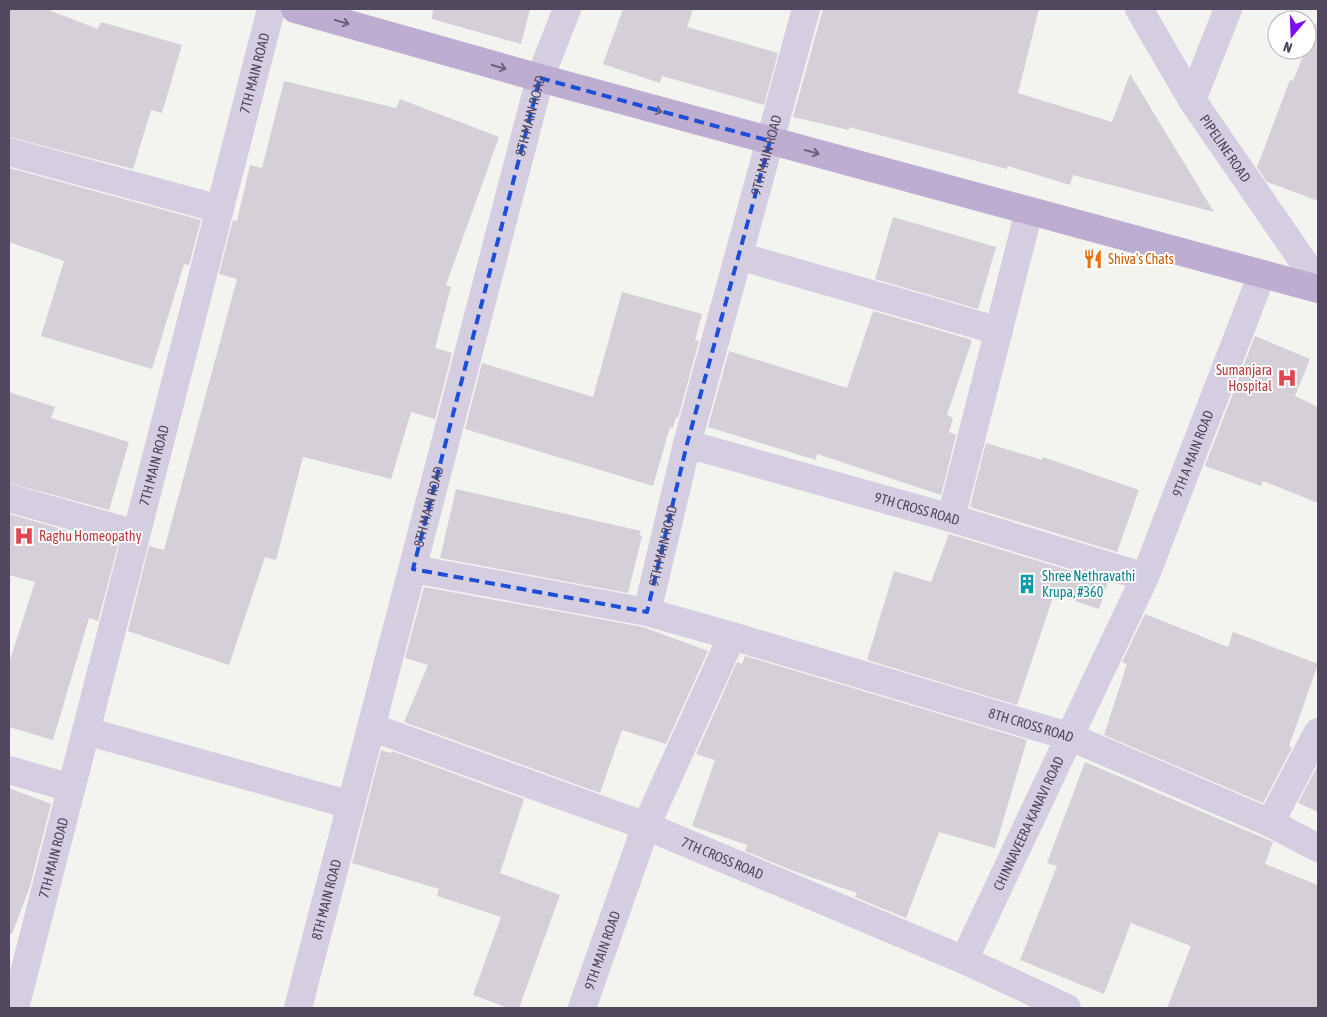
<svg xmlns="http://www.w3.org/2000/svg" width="1327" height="1017" viewBox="0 0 1327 1017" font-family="'Asap Condensed',sans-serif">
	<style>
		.building { fill: #d5d0d8 }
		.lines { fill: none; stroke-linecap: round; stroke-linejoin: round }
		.minor { stroke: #d5cee1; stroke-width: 28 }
		.major { stroke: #bdaed1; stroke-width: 28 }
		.oneway { stroke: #6c617c }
		.marked { fill: none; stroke: #1d4ed8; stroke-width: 4; stroke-dasharray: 10 6; stroke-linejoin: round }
		.labels { text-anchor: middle; stroke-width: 4; stroke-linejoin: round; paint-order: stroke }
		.street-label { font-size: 14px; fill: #51475f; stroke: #fff }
		.food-label { font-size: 14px; fill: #c56008; stroke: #fff; text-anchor: start }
		.health-label { font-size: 14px; fill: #be3a42; stroke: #fff; text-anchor: end }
		.culture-label { font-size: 14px; fill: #0d838f; stroke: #fff; text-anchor: start }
	</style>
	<rect width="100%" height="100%" fill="#f3f3f0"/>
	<path class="building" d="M9,9h37l52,20 3,-7 81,23 -20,68 -11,-3 -18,59 -124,-32z
		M433,9h97l-9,35 -89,-25z
		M623,9h70l-6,18 91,26 -14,52 -102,-29 -2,7 -57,-19z
		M823,9h216l-21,84 94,29 18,-48 84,138 -141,-37 -3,10 -62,-19 -1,3 -158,-42v3l-56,-13z
		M1316,23h2v178l-51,-19 -10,-15 33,-87 3,1z
		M284,81l112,27 4,-9 99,38 -53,148 5,2 -16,61 17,5 -17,66 -24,-7 -20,67 -88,-22 -27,103 -11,-3 -36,108 -101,-34 21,-85 15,4 73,-271 -18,-5 14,-54 4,1 13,-56 12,3z
		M9,168l192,52 -12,45 -5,-1 -32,105 -111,-33 23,-75 -55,-19z
		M893,217l103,30 -18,62 -103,-30z
		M622,292l80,22 -7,26 4,1 -21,77 -2,-1 -3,11 -3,-1 -17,59 -188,-57 17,-66 111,34z
		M873,311l99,29 -25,75 6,3 -4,14 7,3 -15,60 -124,-41 -1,6 -108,-33 21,-76 118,37z
		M1255,336l55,23 -15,37 23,11v96l-55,-22 -2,5 -56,-20z
		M9,392l46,15 -4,11 78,24 -20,68 -100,-27z
		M986,443l56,17 1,-3 96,33 -22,62 -147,-45z
		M456,489l185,42 -2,4 3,1 -14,57 -188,-35z
		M9,514l109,31 -20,76 -9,-3 -36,122 -44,-13v-64l26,-81 -26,-7z
		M949,534l159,48 -9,27 -45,-15 -37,111 -150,-45 27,-89 37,11z
		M424,587l219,40 65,24 -42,93 -44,-14 -22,63 -196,-71 24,-57 -23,-7z
		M1145,614l83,33 5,-15 85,32 -29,82 3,2 -29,55 -159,-68 23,-71 -5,-2z
		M745,656l282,84 -32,108 -56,-16 -33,86 -51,-21 2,-4 -61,-21 -51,-21 2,-6 -55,-19 23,-66 -19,-6 41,-92 5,2z
		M381,750l10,3 1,-2 132,48 -24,74 60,22 -41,113h-11l-35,-13 28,-78 -64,-21 2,-7 -87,-26z
		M1085,762l188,80 -8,22 53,21v123h-151l24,-62 -60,-23 -27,71 -84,-34 37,-94 -10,-3z
		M1318,765v47l-20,-9z
		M9,788l42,16 -21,82 -18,48h-3z"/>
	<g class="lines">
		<g class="minor">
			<path id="s1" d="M1139,9l53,91 126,183"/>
			<path d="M1192,100l36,-91"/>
			<path d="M9,152l211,57"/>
			<path d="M739,256l260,75"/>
			<path id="s2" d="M687,444l264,74 194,59"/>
			<path d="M9,498l127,36"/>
			<path d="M951,518l78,-307"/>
			<path d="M413,569l234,43"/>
			<path id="s3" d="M732,636l336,100 202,87 48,25"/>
			<path id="s4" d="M371,727l275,99 318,134 103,48"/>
			<path d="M86,731l265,74"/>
			<path d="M9,770l62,18"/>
			<path d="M1270,823l48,-91"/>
			<path id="s5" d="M964,960l181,-383 117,-303"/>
			<path id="s6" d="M15,1008l256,-999"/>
			<path id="s7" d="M298,1008l242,-930 27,-69"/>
			<path id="s8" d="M582,1008l64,-182 86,-190 -85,-24 40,-168 119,-435"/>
		</g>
		<path class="major" d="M295,9l245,69 778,211"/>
	</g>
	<defs><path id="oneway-shaft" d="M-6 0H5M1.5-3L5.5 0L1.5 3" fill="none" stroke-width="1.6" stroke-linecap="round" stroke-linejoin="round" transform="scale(1.25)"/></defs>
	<g class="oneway">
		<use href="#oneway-shaft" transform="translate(342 22) rotate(16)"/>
		<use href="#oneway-shaft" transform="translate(499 67) rotate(16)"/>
		<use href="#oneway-shaft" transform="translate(655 110) rotate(15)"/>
		<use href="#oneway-shaft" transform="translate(812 152) rotate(15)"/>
	</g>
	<path class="marked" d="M540,78l230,63 -83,303 -40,168 -234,-43z"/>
	<defs>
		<symbol id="restaurant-bare" viewBox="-9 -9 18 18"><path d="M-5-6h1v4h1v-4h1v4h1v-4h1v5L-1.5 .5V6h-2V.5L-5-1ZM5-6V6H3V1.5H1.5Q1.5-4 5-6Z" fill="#e8710a" stroke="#fff" stroke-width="2.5" paint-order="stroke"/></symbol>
		<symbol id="hospital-bare" viewBox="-9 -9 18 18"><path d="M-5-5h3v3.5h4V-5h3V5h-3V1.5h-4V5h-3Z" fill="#e0444e" stroke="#fff" stroke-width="2.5" paint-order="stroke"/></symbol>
		<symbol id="building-bare" viewBox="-9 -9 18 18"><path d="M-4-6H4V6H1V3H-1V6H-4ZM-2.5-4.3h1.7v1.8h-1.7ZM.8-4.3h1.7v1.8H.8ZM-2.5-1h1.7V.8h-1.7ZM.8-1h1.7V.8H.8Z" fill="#0f9aa8" stroke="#fff" stroke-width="2.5" paint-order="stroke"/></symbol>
	</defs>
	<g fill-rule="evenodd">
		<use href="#restaurant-bare" x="1079" y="245" width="28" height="28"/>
		<use href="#hospital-bare" x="1273" y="364" width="28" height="28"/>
		<use href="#hospital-bare" x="10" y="522" width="28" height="28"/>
		<use href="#building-bare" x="1013" y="570" width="28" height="28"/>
	</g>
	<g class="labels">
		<g class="street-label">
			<text dy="5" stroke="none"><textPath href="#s6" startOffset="965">7TH MAIN ROAD</textPath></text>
			<text dy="5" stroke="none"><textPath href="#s7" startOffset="922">8TH MAIN ROAD</textPath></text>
			<text dy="5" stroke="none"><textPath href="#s1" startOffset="164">PIPELINE ROAD</textPath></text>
			<text dy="5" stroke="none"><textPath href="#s8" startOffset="962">9TH MAIN ROAD</textPath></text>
			<text dy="5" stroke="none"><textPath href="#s5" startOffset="556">9TH A MAIN ROAD</textPath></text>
			<text dy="5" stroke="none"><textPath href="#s6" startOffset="560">7TH MAIN ROAD</textPath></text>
			<text dy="5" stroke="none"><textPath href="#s7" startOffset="518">8TH MAIN ROAD</textPath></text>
			<text dy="5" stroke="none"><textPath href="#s2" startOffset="239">9TH CROSS ROAD</textPath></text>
			<text dy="5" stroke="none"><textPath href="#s8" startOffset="558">9TH MAIN ROAD</textPath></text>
			<text dy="5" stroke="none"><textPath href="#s3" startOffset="312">8TH CROSS ROAD</textPath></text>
			<text dy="5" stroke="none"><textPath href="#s5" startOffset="151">CHINNAVEERA KANAVI ROAD</textPath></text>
			<text dy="5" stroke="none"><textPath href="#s6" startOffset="155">7TH MAIN ROAD</textPath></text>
			<text dy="5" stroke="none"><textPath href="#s4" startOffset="375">7TH CROSS ROAD</textPath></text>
			<text dy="5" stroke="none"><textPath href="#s7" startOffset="112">8TH MAIN ROAD</textPath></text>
			<text dy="5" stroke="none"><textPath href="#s8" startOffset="61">9TH MAIN ROAD</textPath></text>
		</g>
		<g class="food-label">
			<text x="1108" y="264">Shiva's Chats</text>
		</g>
		<g class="health-label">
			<text x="1272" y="375">Sumanjara<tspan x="1272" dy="16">Hospital</tspan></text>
			<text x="39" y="541" text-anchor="start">Raghu Homeopathy</text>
		</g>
		<g class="culture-label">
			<text x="1042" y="581">Shree Nethravathi<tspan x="1042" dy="16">Krupa, #360</tspan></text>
		</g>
	</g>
	<rect width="1327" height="1017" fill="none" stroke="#51475f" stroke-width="20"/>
	<g transform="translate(1292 35) rotate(199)"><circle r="24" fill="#ffffff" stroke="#b9b5bf"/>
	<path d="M0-4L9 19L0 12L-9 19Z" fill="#7e0cf0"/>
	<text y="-8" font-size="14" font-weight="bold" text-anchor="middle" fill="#51475f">N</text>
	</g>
</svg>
